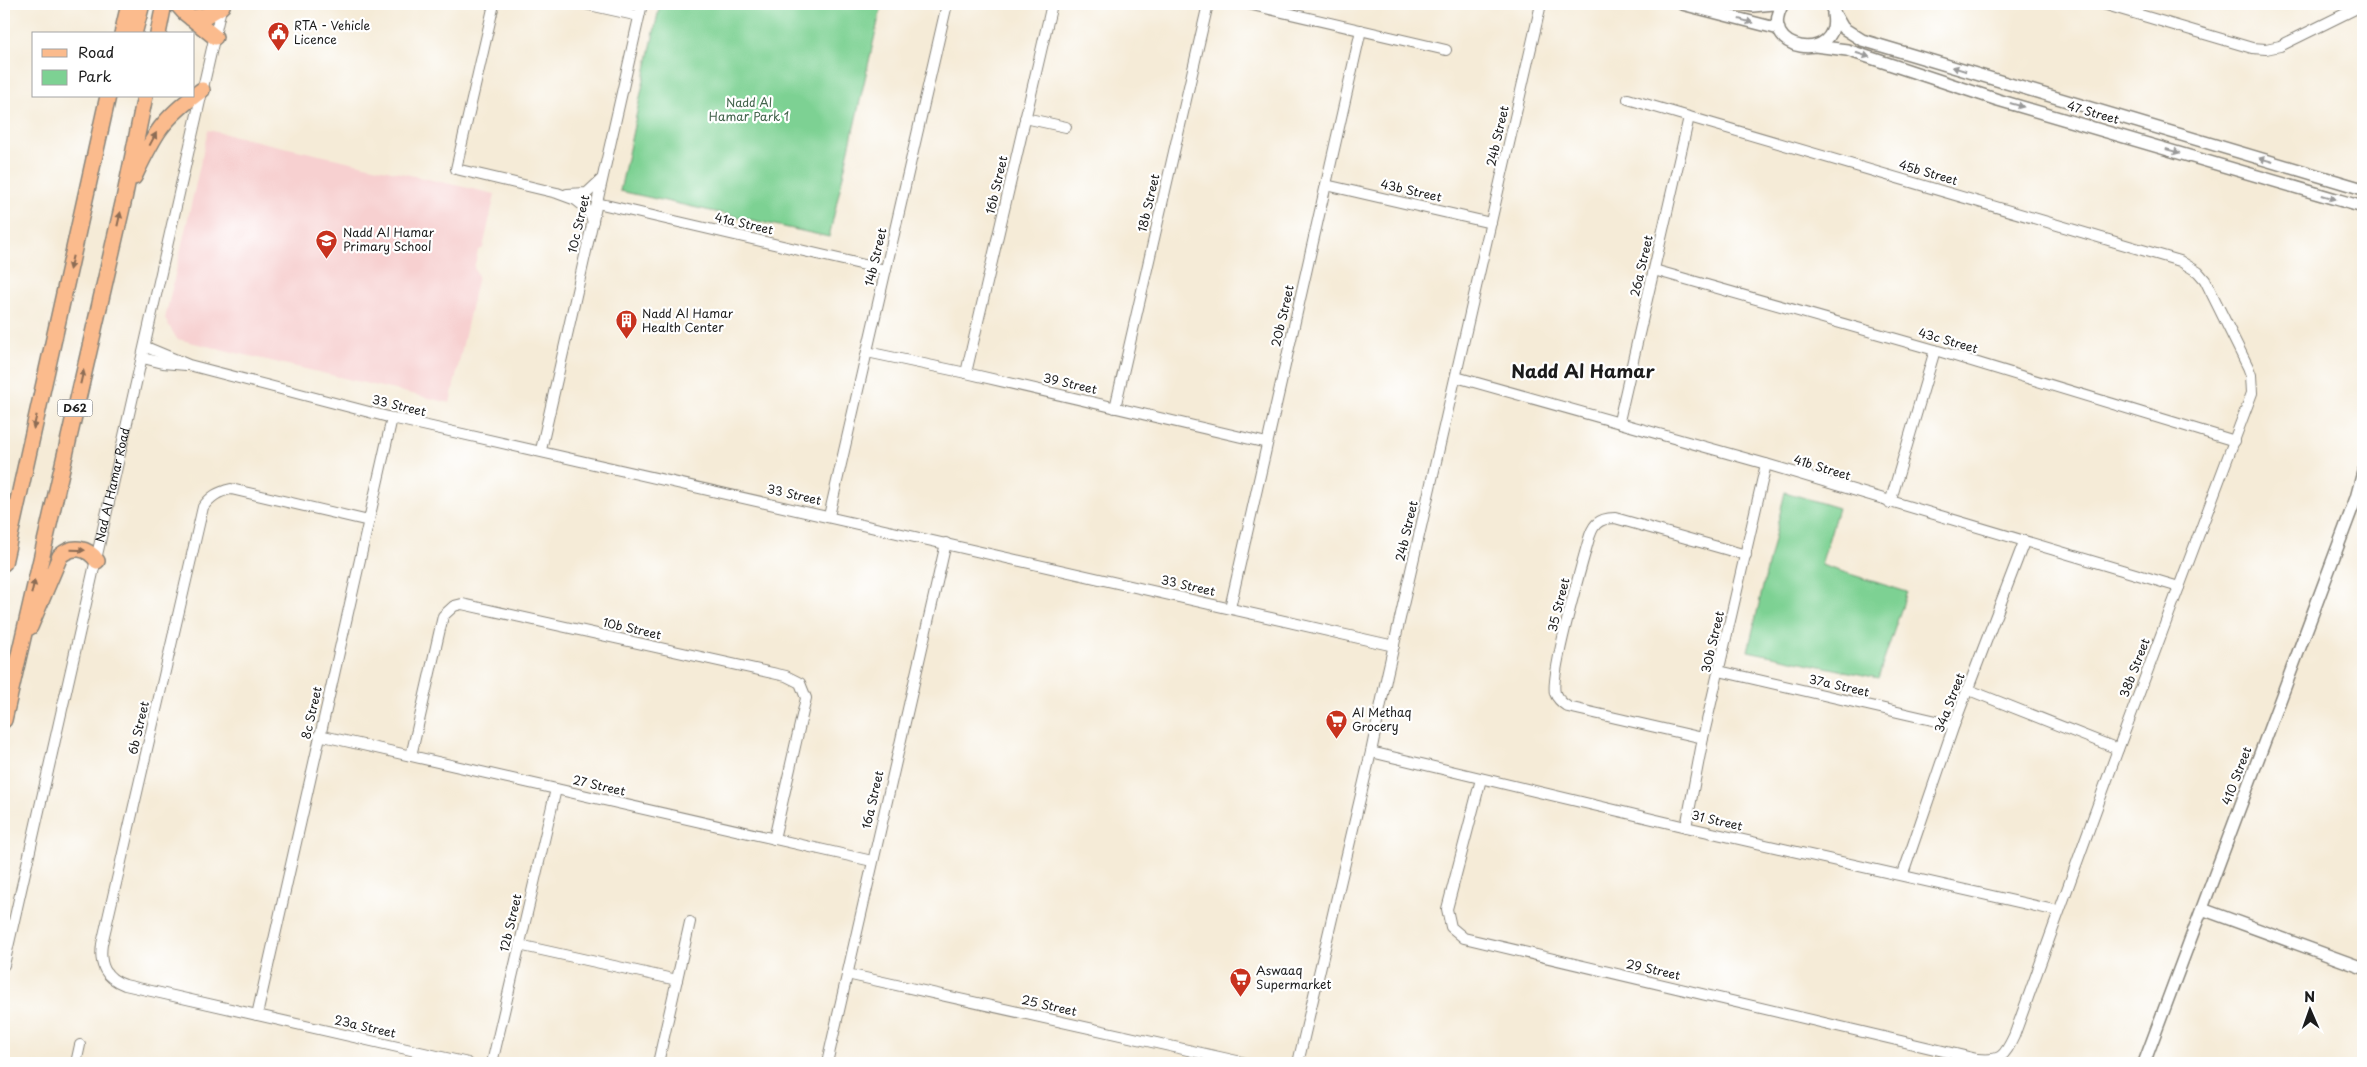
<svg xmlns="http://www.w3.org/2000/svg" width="2367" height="1067" viewBox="0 0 2367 1067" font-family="'Playpen Sans',sans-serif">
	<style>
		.built { fill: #f7d0d0 }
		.green { fill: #7dd193; stroke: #4c7658 }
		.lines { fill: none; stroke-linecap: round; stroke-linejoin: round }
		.minor-casing { stroke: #88847a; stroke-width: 12 }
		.tertiary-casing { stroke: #88847a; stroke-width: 14 }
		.primary-casing { stroke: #88847a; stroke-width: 18 }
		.minor { stroke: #fff; stroke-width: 10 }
		.tertiary { stroke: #fff; stroke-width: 11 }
		.primary { stroke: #fbbb8d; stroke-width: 15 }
		.oneway { fill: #999 }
		.oneway2 { fill: #8c6c54 }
		.labels { text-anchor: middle; stroke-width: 4.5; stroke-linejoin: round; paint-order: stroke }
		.shield { fill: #fff; stroke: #606060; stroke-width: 1 }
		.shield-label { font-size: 11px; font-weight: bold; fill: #1c1c1c }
		.poi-label { font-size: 12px; fill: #1c1c1c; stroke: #fff; text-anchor: start }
		.park-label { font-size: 12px; fill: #43644c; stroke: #fff }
		.street-label { font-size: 12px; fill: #1c1c1c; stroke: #fff }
		.district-label { font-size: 18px; font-weight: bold; fill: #1c1c1c; stroke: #fff }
	</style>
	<rect width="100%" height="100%" fill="#fff"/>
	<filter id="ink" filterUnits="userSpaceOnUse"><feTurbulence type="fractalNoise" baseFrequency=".02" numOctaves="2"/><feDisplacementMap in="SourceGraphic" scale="10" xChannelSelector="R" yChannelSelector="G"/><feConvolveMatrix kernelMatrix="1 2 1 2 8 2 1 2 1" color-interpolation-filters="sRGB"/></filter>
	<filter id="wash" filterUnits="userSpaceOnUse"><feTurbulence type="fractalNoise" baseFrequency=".0096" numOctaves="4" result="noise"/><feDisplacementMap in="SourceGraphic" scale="20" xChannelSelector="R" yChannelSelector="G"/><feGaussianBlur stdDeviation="1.12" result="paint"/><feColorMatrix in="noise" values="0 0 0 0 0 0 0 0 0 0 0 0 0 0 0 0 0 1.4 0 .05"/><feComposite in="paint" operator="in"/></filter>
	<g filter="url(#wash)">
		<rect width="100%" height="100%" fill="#f5ebd7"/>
		<path class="built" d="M208,130l287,64 -12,54 -5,3 -4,17 4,8 -28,127 -273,-64 -12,-20z"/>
		<path class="green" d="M660,4h222l-53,233 -209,-46z
			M1785,492l53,16 -17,57 86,27 -29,86 -130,-27z"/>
	</g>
	<g filter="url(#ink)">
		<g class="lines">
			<defs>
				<g id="minor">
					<path d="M494,4l-38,165 101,24 19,7 10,8 7,13"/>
					<path d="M585,4l54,12"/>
					<path d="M1248,4l198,46"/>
					<path d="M2103,4l149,44 14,1 14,-3 83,-41"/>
					<path d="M1025,118l41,9"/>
					<path d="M1326,185l165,38"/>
					<path d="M567,194l20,-1 14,-13"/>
					<path d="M597,203l289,67"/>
					<path d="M1654,270l281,80 300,91"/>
					<path d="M146,347l43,18 203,53 1002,228"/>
					<path d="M867,352l99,21 301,70"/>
					<path d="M143,358l20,5 23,2"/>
					<path d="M966,373l86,-369"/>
					<path d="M1456,377l310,87 413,123"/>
					<path d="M1115,408l93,-404"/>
					<path d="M1619,421l70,-304"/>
					<path d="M541,450l101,-446"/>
					<path d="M1890,503l45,-153"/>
					<path d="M829,516l118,-512"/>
					<path d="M369,521l-138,-32c-13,3 -20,7 -28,18l-101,437c-3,21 3,34 23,41l343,78"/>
					<path d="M1230,608l131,-578"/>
					<path d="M1719,671l235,54"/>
					<path d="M1969,690l149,59"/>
					<path d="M319,735l553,126"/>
					<path d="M1703,738l-135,-31c-6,-4 -11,-8 -13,-14 -5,-18 26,-126 33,-151 4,-16 9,-24 27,-24l131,37"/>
					<path d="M1371,752l315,75 372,84"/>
					<path d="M411,756l32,-140 11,-10 8,-2 324,72 14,7 6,15 -32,141"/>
					<path d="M1481,779l-34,130 4,18 13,11 513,121c24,2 27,-2 37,-23l103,-284 135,-359 -1,-18 -3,-8 -43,-87 -7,-8 -18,-11 -552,-162"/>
					<path d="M1686,827l17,-89 63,-274"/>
					<path d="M1903,874l51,-149 70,-183"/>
					<path d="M519,945l158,35"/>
					<path id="s1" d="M4,965l218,-961"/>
					<path d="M847,974l399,89"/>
					<path d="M257,1015l135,-597"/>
					<path d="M76,1063l4,-18"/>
					<path d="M492,1063l64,-274"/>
					<path d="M658,1063l32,-141"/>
					<path d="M827,1063l119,-520"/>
					<path d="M1298,1063l73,-311 16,-77 154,-671"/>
				</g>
				<path id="tertiary" d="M1682,4l97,25
					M1742,4l11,2 21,-2
					M1783,4c-28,48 59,61 50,10
					M1832,9l11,19 19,12 501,149
					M1815,46l32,4 151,50 365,107
					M2202,909l161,59
					M2144,1063l212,-565 7,-26"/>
				<path id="primary" d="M177,4l8,9 30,24
					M191,18l16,-3 15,-9
					M122,34l7,-30
					M134,34l8,-30
					M158,34l6,-30
					M134,177c21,-44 27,-57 68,-87
					M4,563l104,-467
					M30,627l30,-71c12,-11 28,-9 37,5
					M4,720l120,-521 21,-103"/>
			</defs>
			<use href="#minor" class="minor-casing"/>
			<use href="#tertiary" class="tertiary-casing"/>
			<use href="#primary" class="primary-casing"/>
			<use href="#minor" class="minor"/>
			<use href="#tertiary" class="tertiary"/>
			<use href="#primary" class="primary"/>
		</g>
		<defs><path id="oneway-solid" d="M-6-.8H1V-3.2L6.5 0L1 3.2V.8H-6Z" transform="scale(1.25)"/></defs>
		<g class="oneway">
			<use href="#oneway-solid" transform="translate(1746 21) rotate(16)"/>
			<use href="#oneway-solid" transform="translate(1863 55) rotate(18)"/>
			<use href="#oneway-solid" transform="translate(1959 69) rotate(-163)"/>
			<use href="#oneway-solid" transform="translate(2017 105) rotate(16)"/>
			<use href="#oneway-solid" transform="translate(2173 151) rotate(16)"/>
			<use href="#oneway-solid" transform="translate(2266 160) rotate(-164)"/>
			<use href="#oneway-solid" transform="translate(2329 197) rotate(16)"/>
		</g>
		<g class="oneway2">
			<use href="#oneway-solid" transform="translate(153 139) rotate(-62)"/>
			<use href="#oneway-solid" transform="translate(119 219) rotate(-77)"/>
			<use href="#oneway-solid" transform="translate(71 263) rotate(103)"/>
			<use href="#oneway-solid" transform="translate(82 377) rotate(-77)"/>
			<use href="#oneway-solid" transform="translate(35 422) rotate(103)"/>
			<use href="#oneway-solid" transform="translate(78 550) rotate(2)"/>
			<use href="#oneway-solid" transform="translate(33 587) rotate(-77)"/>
		</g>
	</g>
	<defs>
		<symbol id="civic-pin" viewBox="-11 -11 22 30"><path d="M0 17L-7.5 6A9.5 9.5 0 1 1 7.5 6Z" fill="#c8321e" stroke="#fff"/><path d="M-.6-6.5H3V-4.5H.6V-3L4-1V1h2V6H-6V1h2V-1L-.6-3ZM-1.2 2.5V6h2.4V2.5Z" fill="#fff"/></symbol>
		<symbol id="school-pin" viewBox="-11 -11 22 30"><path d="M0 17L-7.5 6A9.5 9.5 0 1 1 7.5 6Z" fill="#c8321e" stroke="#fff"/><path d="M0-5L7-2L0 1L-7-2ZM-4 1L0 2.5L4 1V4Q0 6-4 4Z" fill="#fff"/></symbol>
		<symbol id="building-pin" viewBox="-11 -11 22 30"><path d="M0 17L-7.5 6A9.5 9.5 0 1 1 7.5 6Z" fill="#c8321e" stroke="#fff"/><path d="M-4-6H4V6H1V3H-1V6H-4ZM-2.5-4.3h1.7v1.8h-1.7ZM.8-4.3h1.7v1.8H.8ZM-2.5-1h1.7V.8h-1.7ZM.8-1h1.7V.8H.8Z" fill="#fff"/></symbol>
		<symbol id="supermarket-pin" viewBox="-11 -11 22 30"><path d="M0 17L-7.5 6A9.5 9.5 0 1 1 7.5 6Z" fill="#c8321e" stroke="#fff"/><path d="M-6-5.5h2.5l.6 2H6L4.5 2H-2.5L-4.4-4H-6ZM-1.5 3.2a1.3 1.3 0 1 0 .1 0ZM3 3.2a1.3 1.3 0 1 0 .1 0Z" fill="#fff"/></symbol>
	</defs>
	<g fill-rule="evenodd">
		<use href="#civic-pin" x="266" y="20" width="25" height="34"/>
		<use href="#school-pin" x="314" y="228" width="25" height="34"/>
		<use href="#building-pin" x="614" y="308" width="25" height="34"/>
		<use href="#supermarket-pin" x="1324" y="708" width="25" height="34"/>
		<use href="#supermarket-pin" x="1228" y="966" width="25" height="34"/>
	</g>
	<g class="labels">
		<rect class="shield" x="57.5" y="399.5" width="35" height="17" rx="4"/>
		<g class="shield-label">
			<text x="75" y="412">D62</text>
		</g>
		<g class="poi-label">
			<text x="294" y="30">RTA - Vehicle<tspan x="294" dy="14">Licence</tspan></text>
			<text x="343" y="237">Nadd Al Hamar<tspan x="343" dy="14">Primary School</tspan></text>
			<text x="642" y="318">Nadd Al Hamar<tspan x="642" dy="14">Health Center</tspan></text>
			<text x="1352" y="717">Al Methaq<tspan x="1352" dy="14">Grocery</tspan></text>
			<text x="1256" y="975">Aswaaq<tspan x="1256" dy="14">Supermarket</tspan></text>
		</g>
		<g class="park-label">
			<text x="749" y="107">Nadd Al<tspan x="749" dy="14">Hamar Park 1</tspan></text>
		</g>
		<g class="street-label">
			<text transform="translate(2093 113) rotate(16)" y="4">47 Street</text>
			<text transform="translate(1498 136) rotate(-77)" y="4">24b Street</text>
			<text transform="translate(1928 173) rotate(16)" y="4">45b Street</text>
			<text transform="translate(997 185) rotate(-77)" y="4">16b Street</text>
			<text transform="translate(1411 191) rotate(13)" y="4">43b Street</text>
			<text transform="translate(1149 203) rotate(-77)" y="4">18b Street</text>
			<text transform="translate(579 224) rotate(-77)" y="4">10c Street</text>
			<text transform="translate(744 224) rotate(13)" y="4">41a Street</text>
			<text transform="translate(876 257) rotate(-77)" y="4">14b Street</text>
			<text transform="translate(1642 266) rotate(-77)" y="4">26a Street</text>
			<text transform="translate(1283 316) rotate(-77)" y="4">20b Street</text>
			<text transform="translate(1948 341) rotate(16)" y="4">43c Street</text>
			<text transform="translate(1070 384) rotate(13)" y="4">39 Street</text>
			<text transform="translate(399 406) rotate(14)" y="4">33 Street</text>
			<text transform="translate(1822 468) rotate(17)" y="4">41b Street</text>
			<text dy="4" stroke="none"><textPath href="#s1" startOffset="492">Nad Al Hamar Road</textPath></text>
			<text transform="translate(794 495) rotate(13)" y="4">33 Street</text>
			<text transform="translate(1407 531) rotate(-77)" y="4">24b Street</text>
			<text transform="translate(1188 586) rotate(13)" y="4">33 Street</text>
			<text transform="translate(1559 605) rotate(-76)" y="4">35 Street</text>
			<text transform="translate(632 629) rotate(13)" y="4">10b Street</text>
			<text transform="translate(1713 642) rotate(-77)" y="4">30b Street</text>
			<text transform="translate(2135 668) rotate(-69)" y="4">38b Street</text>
			<text transform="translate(1839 686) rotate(13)" y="4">37a Street</text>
			<text transform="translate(1950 703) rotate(-69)" y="4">34a Street</text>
			<text transform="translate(312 713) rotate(-77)" y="4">8c Street</text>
			<text transform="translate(139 728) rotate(-77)" y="4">6b Street</text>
			<text transform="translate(2237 776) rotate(-69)" y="4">410 Street</text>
			<text transform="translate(599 786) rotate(13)" y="4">27 Street</text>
			<text transform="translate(873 800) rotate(-77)" y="4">16a Street</text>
			<text transform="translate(1717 821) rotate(13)" y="4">31 Street</text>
			<text transform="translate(511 923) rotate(-77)" y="4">12b Street</text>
			<text transform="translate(1653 970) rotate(13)" y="4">29 Street</text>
			<text transform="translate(1049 1006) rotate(13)" y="4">25 Street</text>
			<text transform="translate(365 1027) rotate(13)" y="4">23a Street</text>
		</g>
		<g class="district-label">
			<text x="1583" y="378">Nadd Al Hamar</text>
		</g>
	</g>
	<rect width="2367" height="1067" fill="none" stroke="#fff" stroke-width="20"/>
	<rect x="32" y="32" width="162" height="65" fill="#ffffff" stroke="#a4a4a4"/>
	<rect x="42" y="49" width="25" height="8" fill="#fbbb8d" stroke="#a4a4a4"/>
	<text x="78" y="58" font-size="15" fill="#1c1c1c">Road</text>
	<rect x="42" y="70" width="25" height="15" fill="#7dd193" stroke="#a4a4a4"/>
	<text x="78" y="82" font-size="15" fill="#1c1c1c">Park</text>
	<g transform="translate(2310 1010) rotate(358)" stroke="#ffffff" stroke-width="4" paint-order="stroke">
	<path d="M0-4L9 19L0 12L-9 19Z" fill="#1c1c1c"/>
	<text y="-8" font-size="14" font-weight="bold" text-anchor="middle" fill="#1c1c1c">N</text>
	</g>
</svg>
